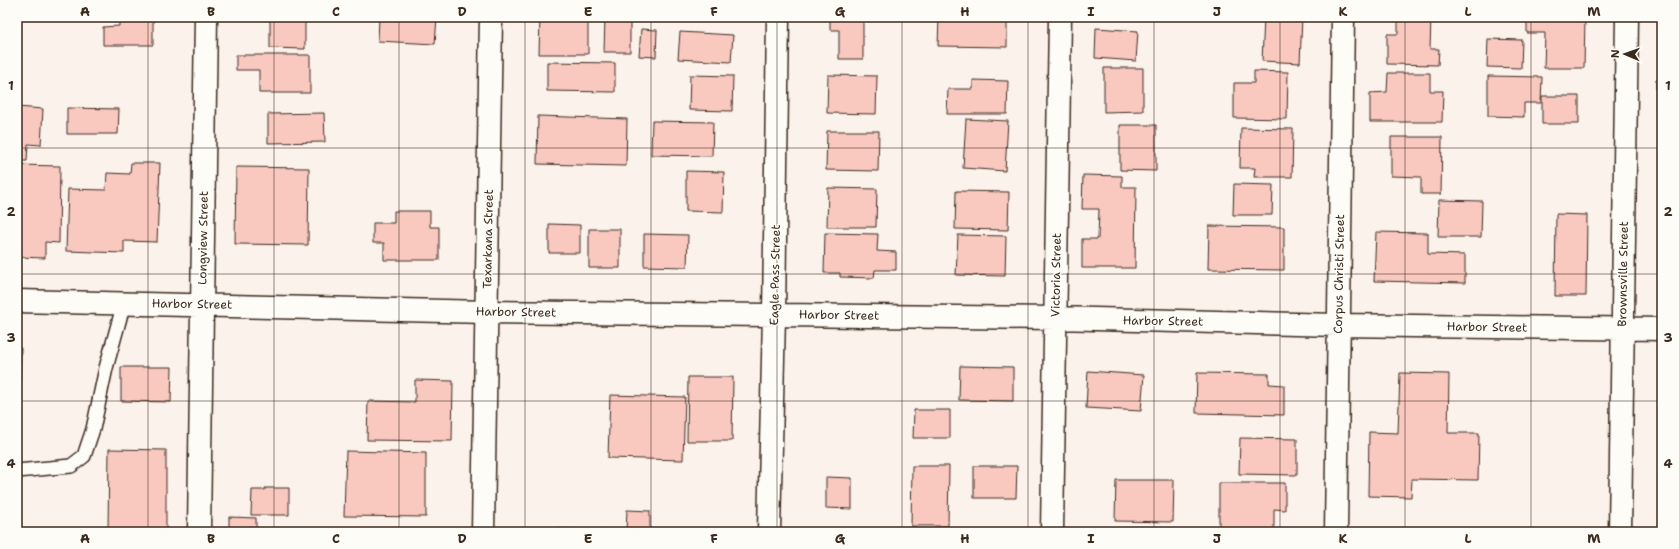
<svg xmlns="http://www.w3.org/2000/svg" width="1679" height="549" viewBox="0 0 1679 549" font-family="'Shantell Sans',sans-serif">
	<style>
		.building { fill: #f9c9c0; stroke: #3b2a1e }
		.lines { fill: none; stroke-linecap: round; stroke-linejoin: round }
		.service-casing { stroke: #3b2a1e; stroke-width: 16 }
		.minor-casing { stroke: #3b2a1e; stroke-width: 25 }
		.service { stroke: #fdfcf7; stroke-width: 13 }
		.minor { stroke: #fdfcf7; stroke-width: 22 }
		.grid { fill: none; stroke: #3b2a1e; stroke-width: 1; stroke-opacity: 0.55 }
		.labels { text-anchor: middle; stroke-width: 3; stroke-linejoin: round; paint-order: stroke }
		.street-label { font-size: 12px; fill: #3b2a1e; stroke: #fdfcf7 }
		.neatline { fill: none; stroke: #3b2a1e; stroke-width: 1.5 }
		.grid-label { font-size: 13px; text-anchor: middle; font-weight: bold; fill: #3b2a1e }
	</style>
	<rect width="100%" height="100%" fill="#fcf2ec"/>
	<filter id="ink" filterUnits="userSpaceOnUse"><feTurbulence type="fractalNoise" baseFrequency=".025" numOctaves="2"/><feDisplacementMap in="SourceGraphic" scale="8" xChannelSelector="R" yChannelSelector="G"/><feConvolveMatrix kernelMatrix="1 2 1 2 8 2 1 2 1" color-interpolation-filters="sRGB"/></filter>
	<g filter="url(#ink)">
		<path class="building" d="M119,17h34v28h-50v-18l16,-1z
			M270,17h35v32l-35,-1z
			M379,17h58l-2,27 -57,-3z
			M540,17h63l-1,5h-14v32h-49z
			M605,17h25v35h-26z
			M830,17h33v42h-24v-29h-9z
			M939,17h68v30l-69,-1z
			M1264,17h38l-2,46 -38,-2z
			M1398,17h33l-1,32h9l-1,16 -51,-1v-30h11z
			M1527,17h58l-1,51h-40l1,-35h-18z
			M1096,28l42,3 -2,30 -41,-3z
			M641,29l16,1 -1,27 -17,-1z
			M680,32l53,3 -2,27 -53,-3z
			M1488,39l34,1 -1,28 -34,-1z
			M236,55h74v38h-51v-23h-23z
			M547,62l68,1v29l-68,-1z
			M1104,68h39v43l-39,1z
			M1254,71l34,1 -1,47 -53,-1v-35h20z
			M1388,73h42v18h13l-1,31h-72v-29l17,-1z
			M690,75l43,1 -1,35 -43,-1z
			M828,75l49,1 -1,38 -49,-1z
			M1488,76l54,1 -1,26h-17v14l-36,-1z
			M973,80l35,1 -1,33h-60l1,-25h25z
			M1656,80h6v33h-6z
			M1542,96h37v28h-37z
			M17,107l26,2 -2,36 -13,-1 -1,17h-10z
			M67,108l52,1 -1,25h-51z
			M324,113l1,29 -57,1v-29z
			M538,116l89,3 -1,47 -89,-2z
			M966,119l42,2 -3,50 -42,-3z
			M652,121l61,1 -1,34 -61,-1z
			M1120,125h36v46l-36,-1z
			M1241,128l52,1 -1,48h-38l1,-9h-15z
			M827,131h52l-1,40 -52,-1z
			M1391,137h51l-1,57h-20v-17l-30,-1z
			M131,163h29l-3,79 -33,-1v12l-58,-2 2,-62 38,1 1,-17 23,1z
			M17,165l43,1 -1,77 -14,-1v16l-28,-1z
			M236,167l73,1 -1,77 -73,-1z
			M686,171l38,1 -1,40 -37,-1z
			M1083,175l39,1v11h14l-1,81h-53v-29h16l1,-30h-17z
			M1234,184l39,1 -1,30h-39z
			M828,188l49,1 -1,38h-49z
			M956,191l53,1 -1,38 -53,-1z
			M1439,200l43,1 -1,36h-43z
			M394,211h36v16h9v33h-55v-17h-11v-20h21z
			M1556,214l31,1 -1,81h-31z
			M549,224l31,1v28h-31z
			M1209,226l75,1v43l-76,-1z
			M589,229h31v39h-31z
			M1376,232l52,1v21l37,1v28l-91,-2z
			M825,233l53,1 -1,17 19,1v18h-21l-1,8 -34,-1v-4h-16z
			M644,234l44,1 -1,32 -43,-1z
			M958,235l48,1 -1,40 -49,-1z
			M17,348h4l-1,47h-3z
			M960,366l53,1v34l-54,-1z
			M121,367h51l-1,35 -50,-1z
			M1088,371l56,4 -3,36 -55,-3z
			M1197,373l72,1v10l15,1v30l-88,-2z
			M1400,373l49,1 -1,59h31l-1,47 -66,-1 -1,18 -43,-1 1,-64 29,1z
			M1660,376h2v48h-2z
			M688,377h45l-1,64h-45z
			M415,380l38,1 -1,60 -85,-1 1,-39 47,1z
			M610,395l75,2 -2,63 -75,-2z
			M914,410h36v28h-37z
			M1240,438l57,1v36l-58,-1z
			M109,449l57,1v82h-58z
			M346,451l80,2v64l-82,-1z
			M912,466h37l-1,60h-37z
			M974,466h43l-1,32h-42z
			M826,477l26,1v31l-26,-1z
			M1116,480h58l-1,42 -58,-1z
			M1219,483h66v27l-11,-1v21h-55z
			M265,488h24v27h-38l1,-25h13z
			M627,510l23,1v21h-114v-4l90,3z
			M229,517l27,1v13l22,1h-49z"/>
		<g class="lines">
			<defs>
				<path id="service" d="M17,471l54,-5 13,-10 9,-27 13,-61 18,-65"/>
				<path id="minor" d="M17,301l470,11 568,6 283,7 324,4
					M199,532l7,-515
					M483,532l8,-515
					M769,532l5,-217 4,-298
					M1052,532l8,-515
					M1336,532l7,-515
					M1620,532l7,-515"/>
			</defs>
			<use href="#service" class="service-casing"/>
			<use href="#minor" class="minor-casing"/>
			<use href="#service" class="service"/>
			<use href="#minor" class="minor"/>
		</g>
	</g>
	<path class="grid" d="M148,17v515M274,17v515M399,17v515M525,17v515M651,17v515M777,17v515M902,17v515M1028,17v515M1154,17v515M1280,17v515M1405,17v515M1531,17v515M17,148h1645M17,274h1645M17,401h1645"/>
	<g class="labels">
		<g class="street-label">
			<text transform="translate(203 238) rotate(-89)" y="4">Longview Street</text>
			<text transform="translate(488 239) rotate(-89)" y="4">Texarkana Street</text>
			<text transform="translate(1339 274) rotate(-89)" y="4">Corpus Christi Street</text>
			<text transform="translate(1623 274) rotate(-89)" y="4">Brownsville Street</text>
			<text transform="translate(775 275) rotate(-89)" y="4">Eagle Pass Street</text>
			<text transform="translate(1056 275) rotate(-89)" y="4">Victoria Street</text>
			<text transform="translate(192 304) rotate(1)" y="4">Harbor Street</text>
			<text transform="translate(516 312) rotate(1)" y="4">Harbor Street</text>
			<text transform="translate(839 315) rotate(1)" y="4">Harbor Street</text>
			<text transform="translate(1163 321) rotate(1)" y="4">Harbor Street</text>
			<text transform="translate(1487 327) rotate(1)" y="4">Harbor Street</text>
		</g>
	</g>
	<rect width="1679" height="549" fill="none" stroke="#fdfcf7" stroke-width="44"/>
	<g transform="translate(1625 54) rotate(272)" stroke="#fdfcf7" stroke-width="3" paint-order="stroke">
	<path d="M0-3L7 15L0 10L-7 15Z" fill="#3b2a1e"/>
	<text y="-6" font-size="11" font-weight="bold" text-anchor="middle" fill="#3b2a1e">N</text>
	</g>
	<rect x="22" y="22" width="1635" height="505" class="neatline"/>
	<g class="grid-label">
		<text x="85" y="16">A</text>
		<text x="211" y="16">B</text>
		<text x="336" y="16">C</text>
		<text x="462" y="16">D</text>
		<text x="588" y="16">E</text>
		<text x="714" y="16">F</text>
		<text x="840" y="16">G</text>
		<text x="965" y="16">H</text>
		<text x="1091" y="16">I</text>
		<text x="1217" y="16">J</text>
		<text x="1343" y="16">K</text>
		<text x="1468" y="16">L</text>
		<text x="1594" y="16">M</text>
		<text x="11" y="90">1</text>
		<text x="1668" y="90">1</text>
		<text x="11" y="216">2</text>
		<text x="1668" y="216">2</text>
		<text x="11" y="342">3</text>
		<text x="1668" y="342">3</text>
		<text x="11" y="468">4</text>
		<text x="1668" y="468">4</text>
		<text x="85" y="543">A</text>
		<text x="211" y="543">B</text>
		<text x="336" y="543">C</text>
		<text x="462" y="543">D</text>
		<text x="588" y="543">E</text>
		<text x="714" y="543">F</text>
		<text x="840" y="543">G</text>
		<text x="965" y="543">H</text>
		<text x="1091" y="543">I</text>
		<text x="1217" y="543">J</text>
		<text x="1343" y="543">K</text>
		<text x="1468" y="543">L</text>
		<text x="1594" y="543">M</text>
	</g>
</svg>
